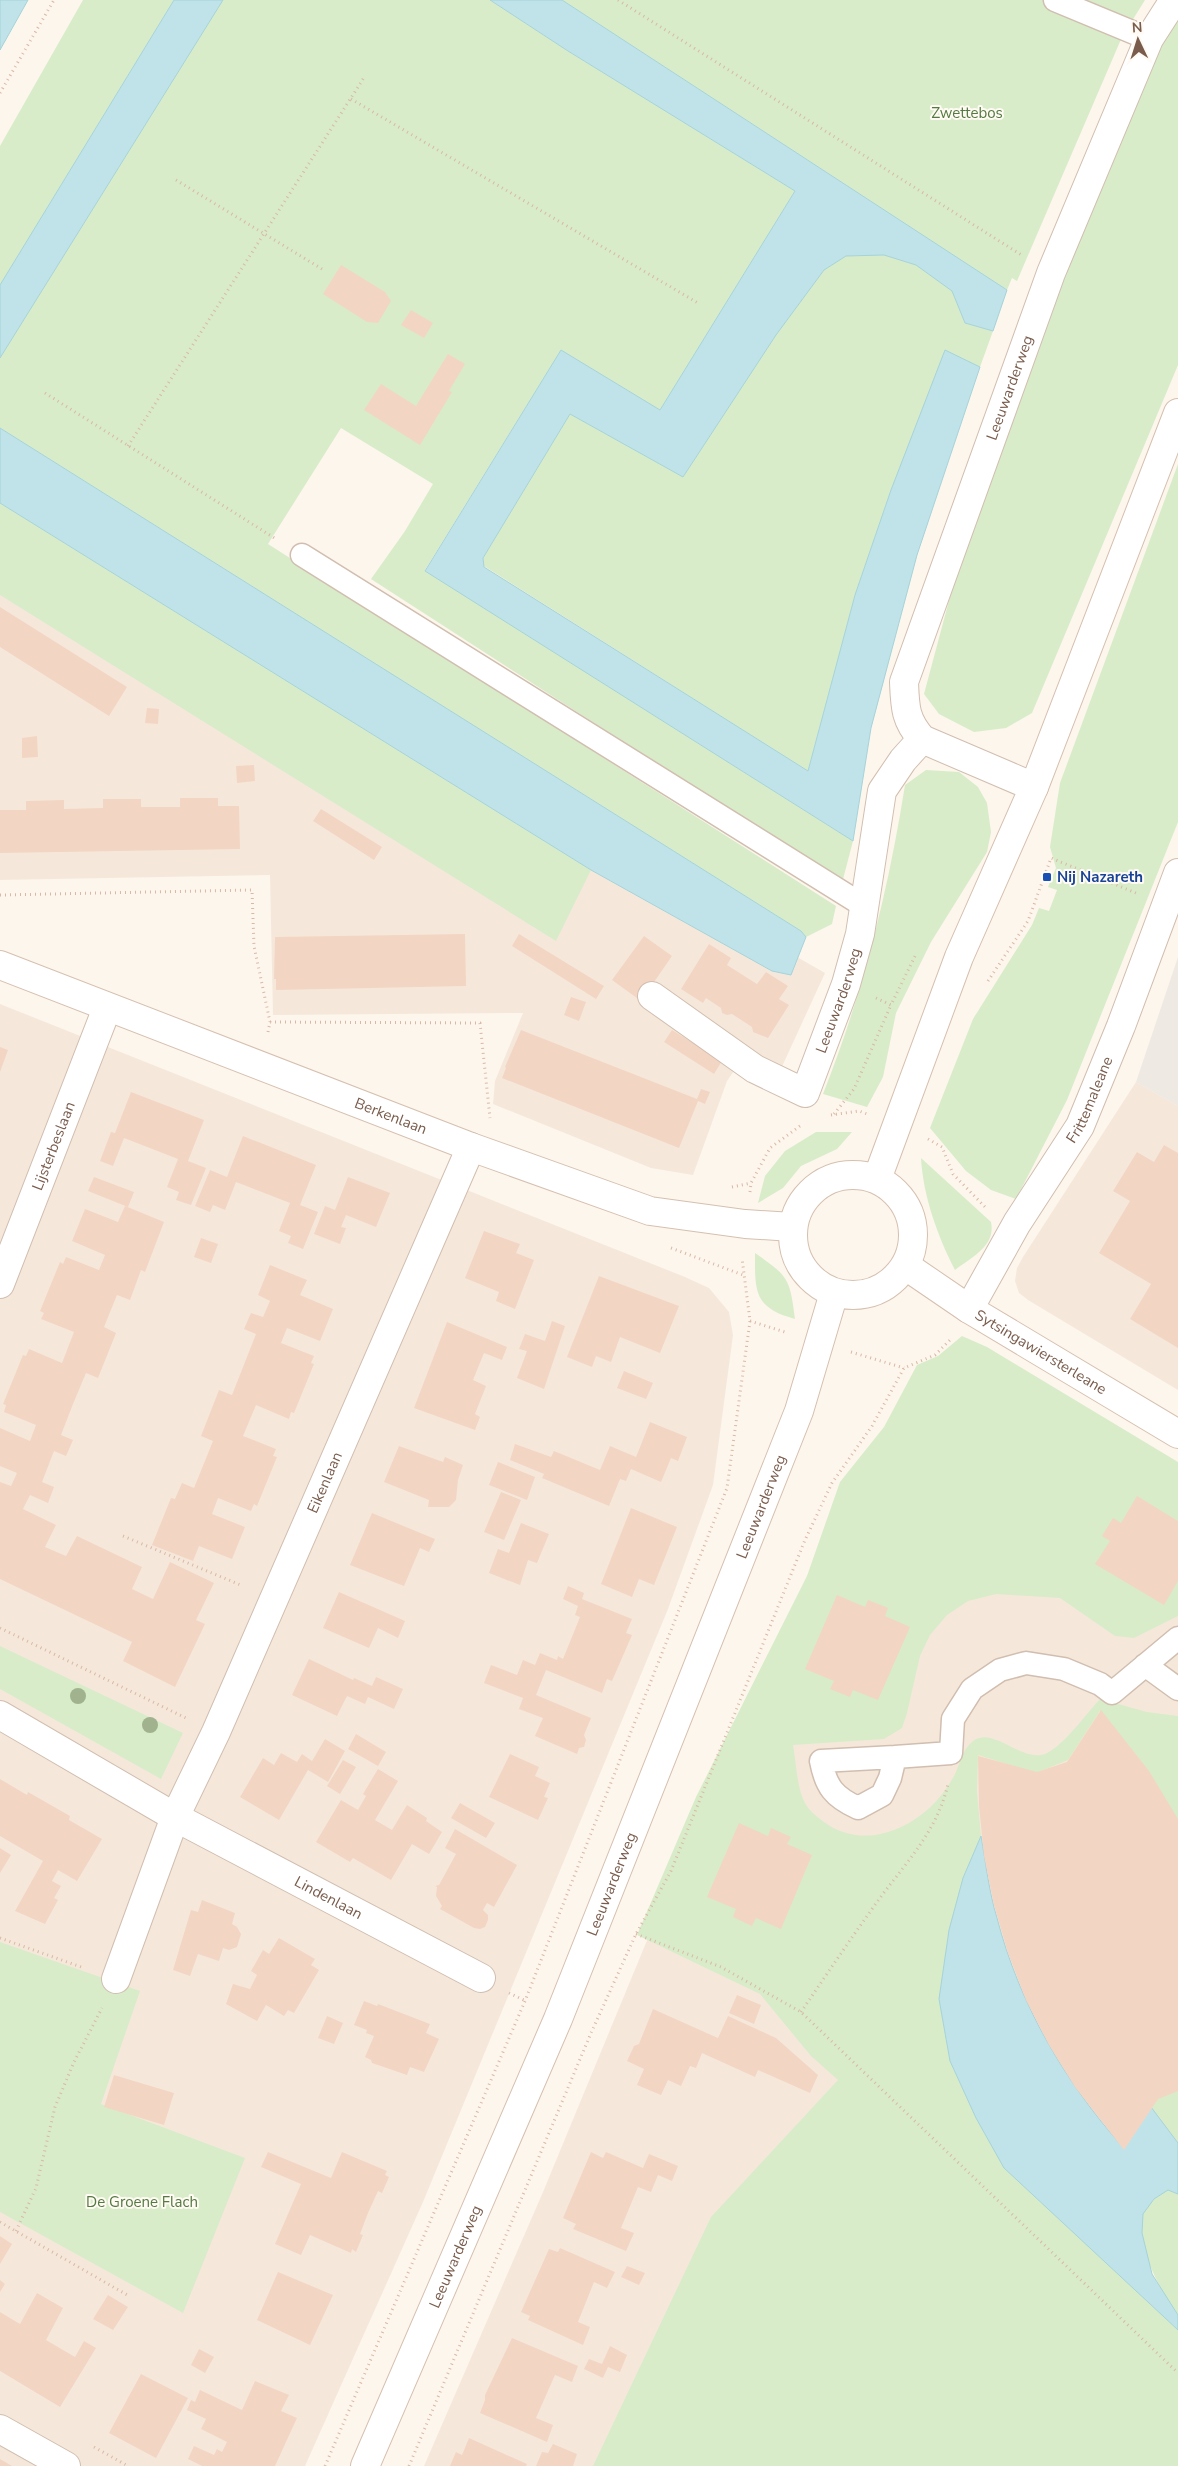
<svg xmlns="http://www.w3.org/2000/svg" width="1178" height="2466" viewBox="0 0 1178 2466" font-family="'Nunito Sans',sans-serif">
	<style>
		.residential { fill: #f5e8da }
		.industrial { fill: #efe9e4 }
		.green { fill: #d8ecc9 }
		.water { fill: #bfe3e8; stroke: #a5d3da }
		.building { fill: #f3d5c3 }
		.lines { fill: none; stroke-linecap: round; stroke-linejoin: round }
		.lane-casing { stroke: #d1beb0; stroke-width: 25 }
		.street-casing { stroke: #d1beb0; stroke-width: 30 }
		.secondary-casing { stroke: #d6c0b0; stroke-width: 30 }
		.path { stroke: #d9b8a5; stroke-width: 3; stroke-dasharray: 1 4; stroke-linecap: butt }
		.lane { stroke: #fff; stroke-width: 22 }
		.street { stroke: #fff; stroke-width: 28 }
		.secondary { stroke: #fff; stroke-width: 28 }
		.tree { fill: #a0b28e }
		.transit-dot { fill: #1a4fb4; stroke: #fffaf3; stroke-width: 2 }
		.labels { text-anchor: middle; stroke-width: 4; stroke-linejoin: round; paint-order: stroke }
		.park-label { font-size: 15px; fill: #537a41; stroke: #fffaf3 }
		.street-label { font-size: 15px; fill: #7a5c4d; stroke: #fffaf3 }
		.transit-label { font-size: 15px; font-weight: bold; fill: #164399; stroke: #fffaf3; text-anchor: start }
	</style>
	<rect width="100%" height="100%" fill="#fdf6ec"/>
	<path class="residential" d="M0,579l546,330 42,-71 237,135 -45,98 -33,-19 -20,29 -34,94 -42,-7 -158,-64 2,-23 28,-68 -250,2 -3,-140 -270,5z
		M0,1004l685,273 24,11 20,24 4,23 -20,150 -45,124 -245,593 -118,264h-305z
		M1136,1082l42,24v284l-150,-90 -9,-7 -4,-12 2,-13 6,-11z
		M1178,1476v754l-78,-71 -123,-261 -124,183 -251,385h-178l119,-274 172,-416 113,-240z"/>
	<path class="industrial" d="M1178,957v149l-42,-24z"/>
	<path class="green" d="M83,0h91l-174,285v-139z
		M223,0h267l78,51 227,140 -135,219 -99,-60 -136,220 428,271 -11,42 -471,-304 34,-48 28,-47 -92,-56 -73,116 568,362 -4,18 -26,13 -5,-6 -801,-503v-70z
		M562,0h583l-23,37 -105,244 -5,-3 -5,12z
		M1178,15v350l-146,348 -26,15 -32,4 -35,-18 -15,-20 34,-127 76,-225 123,-289z
		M884,255l32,10 36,26 13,32 28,8 -13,36 -35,-16 -54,139 -36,105 -47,176 -324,-205 -1,-8 87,-144 113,63 93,-142 48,-65 22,-14z
		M1178,464v358l-111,278 -51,99 -25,-9 -25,-19 -36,-43 43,-109 59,-94 7,-17 10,3 8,-21 -9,-3 8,-19 -6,-21 10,-64z
		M0,503l591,367 -35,71 -556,-346z
		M926,770l33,2 19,15 9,16 4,29 -4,20 -56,90 -35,71 -13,64 -16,30 -44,-13c40,-101 65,-202 82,-309z
		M816,1132h36l-15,17 -36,17 -18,22 -25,15 7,-27 20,-25z
		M921,1158l70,64c5,24 -19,35 -36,48 -17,-33 -32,-74 -34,-112z
		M755,1253c33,23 35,25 40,66 -42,-11 -40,-29 -40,-66z
		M962,1336l25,11 191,115v154l-44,22 -19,-2 -55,-38 -64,-4 -28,7 -21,14 -17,20 -10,21 -13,57 -5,15 -18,11 -91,6c3,16 4,42 11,56 4,9 12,15 20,21 38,28 86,9 114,-23 6,-7 13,-17 17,-25 6,-13 7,-24 18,-33 20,-16 51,24 74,12 19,-10 38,-38 53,-54l47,13 31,4v106l-33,-55 -45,-56 -32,49 -32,13 -58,-18 -1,37 4,44 -18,42 -13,183 26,57 28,49 174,163v136h-585l118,-249 127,-137 -27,-24 -51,-62 -123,-59 59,-138 111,-221 33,-94 44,-55 33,-62 21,-9z
		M0,1646l183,87 -22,46 -161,-90z
		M0,1942l140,49 -39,113 144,54 -62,155 -183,-101z
		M1178,2090v53l-27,-36 5,-9z
		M1168,2190l10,4v121c-16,-21 -45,-73 -35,-101 4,-11 16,-18 25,-24z"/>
	<path class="water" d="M0,0h28l-28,50z
		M174,0h49l-223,358v-73z
		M490,0h72l445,290 -14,41 -28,-8 -13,-32 -36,-26 -32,-10 -38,1 -22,14 -48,65 -93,142 -113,-63 -87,144 1,9 324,204 47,-176 36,-105 54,-140 35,17 -63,188 -46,173 -18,113 -428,-270 136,-221 99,60 135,-219 -227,-140z
		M0,428l801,503 5,6 -15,38 -19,-4 -181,-101 -591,-367z
		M981,1836c5,28 8,56 16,82 22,85 67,163 125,228l29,-39 27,36v51l-10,-4 -14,9 -11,15 -1,19 10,41 26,41v15l-174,-162 -28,-50 -26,-57 -11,-62 10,-69 14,-52z"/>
	<path class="building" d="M341,265l44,27 6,9 -13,22 -11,-1 -44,-28z
		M411,310l22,13 -9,15 -23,-13z
		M448,354l17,10 -16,27 3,1 -32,53 -56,-35 17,-26 35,22z
		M0,607l127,80 -18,29 -109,-69z
		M147,708l12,1 -1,15 -13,-1z
		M37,736l1,21 -16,1v-20z
		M254,765l1,16 -18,2 -1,-17z
		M180,798h38v8h21l1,43 -240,4v-43h26v-9l38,-1v9l39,-1v-9h38v8h39z
		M321,809l61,38 -8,13 -61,-39z
		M465,934l1,52 -190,4v-11h-2l1,-42z
		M519,934l85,52 -8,13 -84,-53z
		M644,936l28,20 -31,45 -29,-21z
		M709,944l22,14 -4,7 30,19 9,-12 22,14 -9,13 10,6 -21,33 -15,-6 -1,-5 -20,-13 -5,1 -5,-2 -1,-5 -15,-10 -3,5 -22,-14z
		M571,997l15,5 -7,19 -15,-6z
		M521,1030l176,69 4,-10 9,3 -5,12 -7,-3 -19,47 -177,-70 4,-10 -1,-1z
		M672,1030l50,31 -8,13 -50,-32z
		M0,1047l8,3 -8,22z
		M131,1092l73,28 -16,41 18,7 -15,37 -15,-5 3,-8 -12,-5 11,-28 -54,-21 -11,28 -13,-5 11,-29 4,1z
		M243,1136l73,29 -16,40 18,7 -15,37 -15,-6 3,-7 -12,-5 11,-28 -54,-21 -11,28 -12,-5 -3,7 -15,-6 15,-36 17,7z
		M1164,1145l14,8v195l-48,-29 21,-35 -52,-31 31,-52 -17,-10 24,-39 17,10z
		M94,1177l40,15 -6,15 -40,-16z
		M348,1177l42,16 -14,34 -30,-12 -5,12 5,1 -6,16 -26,-10 11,-28 10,4z
		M125,1206l39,16 -19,50 -4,-2 -11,30 -13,-5 -13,32 12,6 -18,45 -12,-5 -13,31 -12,31 12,5 -7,16 -12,-5 -12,31 12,5 -6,16 -18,-8 -7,14 33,16 -11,22 21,9 11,-20 65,31 -10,22 21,10 17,-37 44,21 -18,37 9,4 -30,63 -52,-26 9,-19 -132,-63v-97l11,4 6,-13 -17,-7v-38l30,13 6,-16 -32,-13 2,-7 -3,-1 20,-49 3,1 3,-7 33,14 12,-31 -33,-13 3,-6 -4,-2 20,-49 3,2 3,-7 33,13 6,-15 -33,-14 13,-32 33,13z
		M484,1231l36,13 -4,9 18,7 -19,49 -19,-8 3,-9 -34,-14z
		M201,1238l17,6 -7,19 -17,-6z
		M270,1265l37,15 -7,15 33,14 -13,32 -33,-13 -6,15 33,13 -3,7 3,1 -20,49 -3,-1 -2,7 -33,-14 -13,31 33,13 -3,7 4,1 -20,49 -3,-2 -3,7 -33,-13 -6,16 33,13 -13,32 -33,-13 -6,15 -41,-16 19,-47 4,1 7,-16 12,5 19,-47 -12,-5 18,-46 13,5 24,-61 -12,-5 7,-16 12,4 7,-16 -12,-6z
		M599,1276l80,30 -19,47 -40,-16 -9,25 -15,-6 -4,11 -25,-10z
		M552,1321l13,5 -21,63 -27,-11 10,-27 -8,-2 6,-15 20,7z
		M447,1322l60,25 -5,13 -18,-7 -11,27 13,6 -11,28 5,3 -5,13 -61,-22z
		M624,1371l29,12 -7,16 -29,-11z
		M650,1422l37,15 -9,24 -7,-3 -10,24 -30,-13 -5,12 -6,-2 -11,27 -67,-28 2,-4 -34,-14 5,-16 36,13 3,-6 46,19 10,-24 26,11z
		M399,1446l44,16 2,-5 18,8 -5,15 -2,20 -7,7h-21l1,-7 -45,-18z
		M498,1462l37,15 -8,23 -38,-15z
		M501,1492l20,8 -17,40 -20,-8z
		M1137,1496l41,25v60l-14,24 -69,-41 15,-23 -8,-5 11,-18 8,5z
		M631,1508l46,19 -23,58 -15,-6 -7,18 -31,-13z
		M372,1513l63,26 -6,13 -9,-4 -16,38 -54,-21z
		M521,1523l28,11 -12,29 -9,-3 -8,25 -31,-12 9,-24 11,4z
		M568,1586l16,7 -2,6 50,20 -6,14 6,2 -20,46 -5,-2 -5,14 -56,-23 -10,25 55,23 -7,17 2,5 -2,7 -5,1 -2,6 -42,-18 8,-18 -24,-9 4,-11 -39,-15 7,-18 26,10 6,-15 12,5 5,-12 17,7 1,-4 5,3 17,-42 -5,-2 3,-9 -15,-7z
		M339,1592l66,29 -7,17 -20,-10 -9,20 -46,-20z
		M837,1595l28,12 3,-7 20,8 -3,8 25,11 -32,73 -25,-10 -3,7 -20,-8 4,-8 -29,-12z
		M309,1659l44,21 1,-2 18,8 4,-9 27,12 -9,20 -26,-12 -3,7 -18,-8 -10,20 -45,-21z
		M1101,1710l48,61 29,48v272l-20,8 -34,51 -49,-63 -26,-42 -23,-45 -18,-47 -14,-48 -10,-49 -5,-50 -1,-50 59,16 30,-10z
		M356,1734l30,18 -8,14 -30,-17z
		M325,1739l20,12 -17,31 -20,-12 -29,50 -39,-23 23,-39 11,7 7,-12 16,9 5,-8 10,7z
		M510,1754l29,13 -4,9 15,7 -6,14 4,1 -10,22 -49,-23z
		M343,1760l13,7 -16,27 -13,-8z
		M378,1769l20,12 -23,39 17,10 15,-25 20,13 -1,3 16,11 -13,22 -17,-10 -21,36 -38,-22 -3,4 -34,-20 25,-42 17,10 8,-14 -3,-2z
		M0,1779l27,16 1,-3 42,24 -1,4 33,19 -25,42 -19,-11 -6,11 9,5 -7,12 4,2 -13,24 -30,-13 28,-50 -43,-25z
		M460,1803l35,20 -9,15 -35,-20z
		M739,1823l29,13 3,-8 20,9 -4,7 25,11 -31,74 -25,-11 -4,8 -19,-9 3,-8 -29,-12z
		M455,1829l62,36 -23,42 -7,-4 -4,7 5,5v5l-3,7 -5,2 -6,-1 -34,-19 2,-3 -6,-10 1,-9 -2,-1 4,-1 17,-31 -11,-6z
		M0,1848l11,7 -11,18z
		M202,1900l33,13 -3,11 5,3 4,7 -4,13 -8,3 -6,-2 -4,13 -21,-7 -8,22 -17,-6 18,-60 7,2z
		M279,1938l36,21 -4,6 8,5 -25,43 -6,-3 -4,6 -18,-11 -9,16 -31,-17 7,-20 17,5 7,-14 -6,-4 12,-21 6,4z
		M737,1995l24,10 -7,19 -25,-11z
		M364,2001l13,5 1,-2 52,20 -4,9 13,6 -15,33 -14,-5 -3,8 -35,-12 -1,-3 -6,-3 9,-21 -8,-3 1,-3 -13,-5z
		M653,2009l65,29 10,-22 48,22 42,37 -8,18 -52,-23 -3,7 -53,-24 -6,15 -6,-2 -9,20 -13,-6 -7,15 -24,-10 7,-16 -17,-8 7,-15 5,-2z
		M327,2016l16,7 -9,21 -16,-6z
		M114,2075l60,18 -10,32 -60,-18z
		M268,2152l63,26 11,-26 45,19 -2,4 4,2 -7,16 -4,-2 -10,22 -8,21 3,1 -7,17 -4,-3 -1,4 -41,-18 -9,20 -26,-11 26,-60 -40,-17z
		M591,2152l12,6 3,-6 37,16 6,-14 29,12 -6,15 -14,-6 -7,17 -13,-5 -17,41 13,5 -8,18 -53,-22 3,-5 -13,-6z
		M0,2236l12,8 -12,20z
		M560,2248l55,24 -8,16 -13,-6 -16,40 12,5 -7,18 -55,-25 2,-4 -9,-4 28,-63 9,3z
		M627,2266l18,7 -6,12 -18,-8z
		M278,2272l55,23 -23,50 -53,-25z
		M0,2280l5,4 -5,8z
		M37,2293l26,15 -17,32 29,17 9,-16 12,7 -36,59 -60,-36v-59l20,12z
		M108,2295l20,12 -15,23 -20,-11z
		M512,2338l66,28 -6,16 -17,-7 -19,43 17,7 -6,17 -67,-29 5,-13v-5z
		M610,2346l17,9 -7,17 -12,-5 -5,11 -19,-9 5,-10 13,5z
		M199,2349l15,8 -9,16 -14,-8z
		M141,2374l47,24 -32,60 -47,-25z
		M255,2381l34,14 -8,16 16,7 -22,48h-73l-14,-7 6,-13 20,9 3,-6 5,3 5,-10 -26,-13 5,-10 -19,-9 4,-10 4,2 5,-12 42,20z
		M469,2438l58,26 -1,2h-76l6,-14 6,3z
		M553,2444l24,10 -4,12h-37l6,-14 6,1z
		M0,2459l12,7h-12z"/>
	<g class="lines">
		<defs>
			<path id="lane" d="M1055,0l94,39
				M302,555l562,351
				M1145,1665l33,24
				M895,1757l-74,4c5,26 13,36 37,47l24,-13 8,-17 5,-21 56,-4 2,-34 19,-30 28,-19 26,-7 38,6 36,15 12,9 66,-55"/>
			<g id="street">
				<path id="s1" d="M1034,787l-112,-48c-17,-19 -17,-32 -18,-57l147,-409 98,-234 25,-39"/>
				<path id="s2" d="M652,996l103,73 50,24 41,-109 14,-50 22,-143 21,-31 19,-21"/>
				<path id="s3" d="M0,1284l107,-276"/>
				<path id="s4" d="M969,1309l48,-86 63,-97 41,-100 57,-153"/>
				<path id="s5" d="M0,1715l175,102 306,161"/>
				<path id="s6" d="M116,1979l59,-162 41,-85 255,-585"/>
				<path d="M0,2429l66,37"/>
			</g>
			<g id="secondary">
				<path id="s7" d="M0,965l471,182 179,64 95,13 47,3"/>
				<circle cx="853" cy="1235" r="60"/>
				<path d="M877,1179l82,-222 75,-170 144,-374"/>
				<path id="s8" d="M906,1266l63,43 209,125"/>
				<path id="s9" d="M365,2466l193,-447 241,-608 35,-118"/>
			</g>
		</defs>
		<use href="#lane" class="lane-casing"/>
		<use href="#street" class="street-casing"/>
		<use href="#secondary" class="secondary-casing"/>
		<path class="path" d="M618,0l405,256
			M0,93l54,-93
			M351,99l347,204
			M176,180l146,89
			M45,393l231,146
			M128,446l237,-370
			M0,895l252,-5 2,56 16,76 -2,10
			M988,981l40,-60 23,-63 85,35
			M876,998l15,7 24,-49
			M270,1022l210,1 10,95
			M834,1114l20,-25 37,-84
			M831,1115l28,-4 8,3
			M928,1139l14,8 11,27 34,35
			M732,1187l19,-4
			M750,1192l1,-9 19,-35 30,-22
			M671,1248l72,27
			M750,1321l38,12
			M851,1352l53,16
			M123,1536l120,50
			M0,1628l186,90
			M636,1934l85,33 80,45 377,361
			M0,1938l84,30
			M509,1993l17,8
			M801,2012c26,-38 52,-77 79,-114 28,-38 57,-67 68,-114
			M0,2222l129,74
			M16,2231l20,-43 19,-81 19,-45 28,-54
			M94,2447l34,19
			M325,2466l200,-465 202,-513 23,-167 -8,-63
			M409,2466l182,-433 45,-99 35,-63 134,-331 27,-57 40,-57 32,-58 31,-13 17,-17"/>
		<use href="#lane" class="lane"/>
		<use href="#street" class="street"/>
		<use href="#secondary" class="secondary"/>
	</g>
	<g class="tree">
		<circle cx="78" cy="1696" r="8"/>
		<circle cx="150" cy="1725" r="8"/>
	</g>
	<rect class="transit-dot" x="1042" y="872" width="10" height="10" rx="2.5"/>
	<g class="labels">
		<g class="park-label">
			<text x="967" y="118">Zwettebos</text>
			<text x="142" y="2207">De Groene Flach</text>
		</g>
		<g class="street-label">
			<text dy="5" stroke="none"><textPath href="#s1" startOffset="496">Leeuwarderweg</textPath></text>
			<text dy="5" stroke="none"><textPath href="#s2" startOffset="280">Leeuwarderweg</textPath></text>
			<text dy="5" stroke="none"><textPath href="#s4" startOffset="242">Frittemaleane</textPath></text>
			<text dy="5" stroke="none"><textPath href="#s7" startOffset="419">Berkenlaan</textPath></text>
			<text dy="5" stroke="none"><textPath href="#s3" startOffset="148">Lijsterbeslaan</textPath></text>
			<text dy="5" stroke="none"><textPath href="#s8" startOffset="160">Sytsingawiersterleane</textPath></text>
			<text dy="5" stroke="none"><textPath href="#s6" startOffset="539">Eikenlaan</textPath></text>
			<text dy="5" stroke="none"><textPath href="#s9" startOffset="1038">Leeuwarderweg</textPath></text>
			<text dy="5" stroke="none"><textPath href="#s9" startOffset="632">Leeuwarderweg</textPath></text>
			<text dy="5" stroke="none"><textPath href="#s5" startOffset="376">Lindenlaan</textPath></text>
			<text dy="5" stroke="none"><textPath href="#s9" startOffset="228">Leeuwarderweg</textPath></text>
		</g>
		<g class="transit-label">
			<text x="1057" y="882">Nij Nazareth</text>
		</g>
	</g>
	<g transform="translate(1138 40) rotate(356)" stroke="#fffaf3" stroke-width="4" paint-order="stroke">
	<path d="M0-4L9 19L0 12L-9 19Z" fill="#7a5c4d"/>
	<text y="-8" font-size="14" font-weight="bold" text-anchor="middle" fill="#7a5c4d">N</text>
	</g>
</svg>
